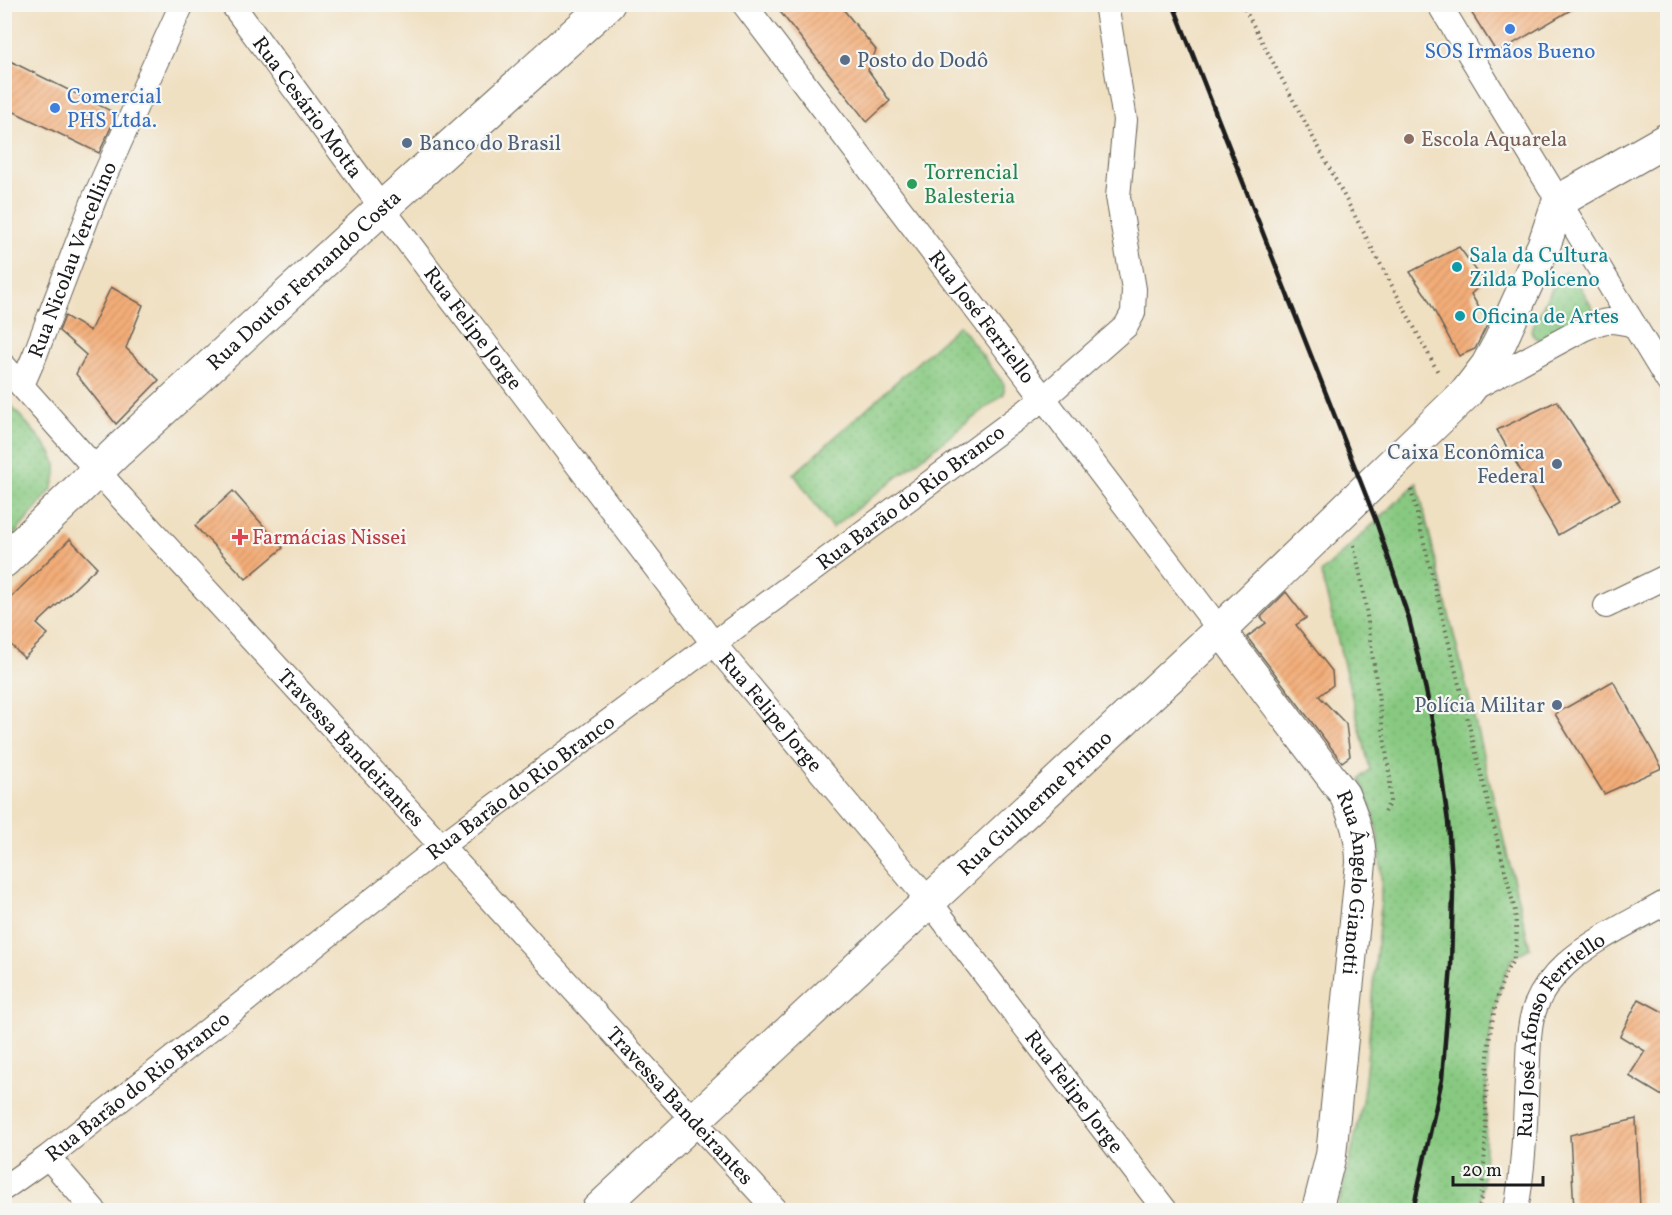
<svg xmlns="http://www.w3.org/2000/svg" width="1672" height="1215" viewBox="0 0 1672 1215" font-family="Vollkorn,serif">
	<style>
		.grass { fill: url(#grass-dots); stroke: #52724e; stroke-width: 1.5 }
		.building { fill: url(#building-hatch) }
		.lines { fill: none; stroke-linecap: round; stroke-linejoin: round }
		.minor-casing { stroke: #666156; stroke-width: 26 }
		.tertiary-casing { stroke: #666156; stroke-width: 32 }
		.secondary-casing { stroke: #666156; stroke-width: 35 }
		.path { stroke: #666156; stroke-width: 4; stroke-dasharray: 1.5 4.5; stroke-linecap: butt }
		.minor { stroke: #fff; stroke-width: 24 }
		.tertiary { stroke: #fff; stroke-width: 30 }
		.secondary { stroke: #fff; stroke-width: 33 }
		.rail { stroke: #1c1c1c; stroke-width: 4.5 }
		.shop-dot { fill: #3f7fe0; stroke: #f6f6f2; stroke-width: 2 }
		.service-dot { fill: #5c6f8a; stroke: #f6f6f2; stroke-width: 2 }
		.education-dot { fill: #8d6e63; stroke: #f6f6f2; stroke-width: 2 }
		.leisure-dot { fill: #2e9e5b; stroke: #f6f6f2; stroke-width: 2 }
		.culture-dot { fill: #0f9aa8; stroke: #f6f6f2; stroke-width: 2 }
		.health-dot { fill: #e0444e; stroke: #f6f6f2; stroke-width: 2 }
		.labels { text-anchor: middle; stroke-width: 4.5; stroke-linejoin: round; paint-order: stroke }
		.shop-label { font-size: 21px; fill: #366cbe; stroke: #f6f6f2 }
		.service-label { font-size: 21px; fill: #4e5e75; stroke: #f6f6f2; text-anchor: start }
		.street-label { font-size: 21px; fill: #1c1c1c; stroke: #f6f6f2 }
		.education-label { font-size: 21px; fill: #785e54; stroke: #f6f6f2; text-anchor: start }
		.leisure-label { font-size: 21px; fill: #27864d; stroke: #f6f6f2; text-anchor: start }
		.culture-label { font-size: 21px; fill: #0d838f; stroke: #f6f6f2; text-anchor: start }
		.health-label { font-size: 21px; fill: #be3a42; stroke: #f6f6f2; text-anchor: start }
	</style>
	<defs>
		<pattern id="grass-dots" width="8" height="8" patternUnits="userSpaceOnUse" patternTransform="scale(1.5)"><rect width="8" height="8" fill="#88c981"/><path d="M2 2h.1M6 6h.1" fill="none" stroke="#75ac6f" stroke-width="1.8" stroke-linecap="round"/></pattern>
		<pattern id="building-hatch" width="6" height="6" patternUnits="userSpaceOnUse" patternTransform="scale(1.5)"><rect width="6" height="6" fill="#f3ad78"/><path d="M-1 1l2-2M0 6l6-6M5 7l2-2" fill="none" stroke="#d09467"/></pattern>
	</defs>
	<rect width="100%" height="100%" fill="#f6f6f2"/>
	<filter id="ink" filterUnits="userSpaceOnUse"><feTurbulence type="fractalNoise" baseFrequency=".0167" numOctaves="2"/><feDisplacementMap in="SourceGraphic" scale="12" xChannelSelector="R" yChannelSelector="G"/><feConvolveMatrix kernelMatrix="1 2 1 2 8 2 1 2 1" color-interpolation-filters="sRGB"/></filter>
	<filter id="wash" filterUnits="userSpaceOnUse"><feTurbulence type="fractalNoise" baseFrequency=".008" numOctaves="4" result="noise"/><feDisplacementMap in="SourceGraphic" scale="24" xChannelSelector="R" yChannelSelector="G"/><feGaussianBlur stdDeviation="1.35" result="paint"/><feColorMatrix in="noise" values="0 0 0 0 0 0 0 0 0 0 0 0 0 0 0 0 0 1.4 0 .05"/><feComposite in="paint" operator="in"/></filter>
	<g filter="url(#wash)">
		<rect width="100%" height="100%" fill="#f0e0c2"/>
		<path class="grass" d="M1566,272l8,3 21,38 -55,27 -7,-4 -2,-6 28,-55z
			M959,325l45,59v10l-172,134 -38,-54z
			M4,398c12,14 46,48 51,63 3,10 0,19 -3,28l-47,57z
			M1417,483l113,465c-5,3 -12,6 -16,10 -7,7 -10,20 -13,29 -23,73 -9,150 -22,223h-142c10,-38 20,-76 26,-115 5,-36 7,-73 10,-110 7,-70 19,-140 -13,-206l10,-10 -49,-196z"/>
		<g id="blocks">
			<path class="building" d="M774,4h65l37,46 -8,20 22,31 -23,21z
				M1466,4h115l-84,49z
				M4,58l113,56 -18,39 -95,-46z
				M1459,247l25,34 -13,13 17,29 -13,26 -16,7 -34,-62 -15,-22z
				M111,287l32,18 -17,43 33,32 -43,44 -40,-50 10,-19 -27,-24 6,-15 25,15z
				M1557,401l63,98 -62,36 -61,-105z
				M233,491l50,57 -37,31 -51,-53z
				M70,539l27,28 -60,57 11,10 -24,24 -20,-20v-34z
				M1286,592l20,26 -10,7 36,46 1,14 -14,11 27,28 4,32 -8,6 -95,-125 19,-14 -5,-6z
				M1613,681l49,87 -58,26 -49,-80z
				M1639,999l28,15v85l-38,-23 16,-25 -25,-15z
				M1636,1119l4,89 -66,2 -4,-75z"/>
		</g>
	</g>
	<g filter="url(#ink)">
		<use href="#blocks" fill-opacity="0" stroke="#666156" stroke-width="1.5"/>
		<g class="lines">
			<defs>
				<g id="minor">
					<path id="s1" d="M232,4l150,204 331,435 216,258 236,309"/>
					<path id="s2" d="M744,4l476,626"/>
					<path d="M1439,4l229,377"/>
					<path id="s3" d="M4,366l114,128 658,716"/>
					<path id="s4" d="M22,385l13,-30 60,-158 87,-193"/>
					<path d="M1474,388l109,-59c23,-10 27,-10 51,-4"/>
					<path d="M1606,606l62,-30"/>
					<path d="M48,1157l46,53"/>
					<path id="s5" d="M4,1188l44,-31 393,-311 603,-448 82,-72 7,-13 1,-24 -16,-92 7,-77 -19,-116"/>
					<path id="s6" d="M1516,1210c8,-44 9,-88 11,-132 2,-24 0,-51 9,-73 6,-15 18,-30 30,-41 29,-26 68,-43 102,-63"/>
				</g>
				<g id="tertiary">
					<path id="s7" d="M1220,630l124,164c10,23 17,44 17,69l-30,292 -14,55"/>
				</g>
				<g id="secondary">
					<path id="s8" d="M4,561l114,-110 264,-243 226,-204"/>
					<path id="s9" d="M598,1210l622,-580 247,-238 20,-26 13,-24 44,-97 15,-44 109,-62"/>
				</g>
			</defs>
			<use href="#minor" class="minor-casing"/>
			<use href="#tertiary" class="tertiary-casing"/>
			<use href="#secondary" class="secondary-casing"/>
			<path class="path" d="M1242,4l197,370
				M1411,490l104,421c1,15 3,31 -1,46 -2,7 -8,13 -10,20 -7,19 -11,39 -14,58 -7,58 -1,118 -11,175
				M1354,545l9,43 27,191v23l-6,10"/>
			<use href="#minor" class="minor"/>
			<use href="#tertiary" class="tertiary"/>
			<use href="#secondary" class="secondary"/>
			<path class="rail" d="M1173,4l203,517 33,98 17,71 12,60 10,72 5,70 -2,74 -9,113 -29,131"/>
		</g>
	</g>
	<g class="shop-dot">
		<circle cx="1510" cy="29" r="6"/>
		<circle cx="55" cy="108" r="6"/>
	</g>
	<g class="service-dot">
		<circle cx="845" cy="60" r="6"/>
		<circle cx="407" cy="143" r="6"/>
		<circle cx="1557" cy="464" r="6"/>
		<circle cx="1557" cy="705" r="6"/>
	</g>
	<circle class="education-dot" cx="1409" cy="139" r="6"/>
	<circle class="leisure-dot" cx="912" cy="184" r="6"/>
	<g class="culture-dot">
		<circle cx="1457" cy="267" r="6"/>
		<circle cx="1460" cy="316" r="6"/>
	</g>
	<path class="health-dot" d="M237 528h6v6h6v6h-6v6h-6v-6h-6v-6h6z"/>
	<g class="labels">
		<g class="shop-label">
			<text x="1510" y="58">SOS Irmãos Bueno</text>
			<text x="67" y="103" text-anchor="start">Comercial<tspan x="67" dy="24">PHS Ltda.</tspan></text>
		</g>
		<g class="service-label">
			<text x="857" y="67">Posto do Dodô</text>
			<text x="419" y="150">Banco do Brasil</text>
			<text x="1545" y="459" text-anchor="end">Caixa Econômica<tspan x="1545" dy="24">Federal</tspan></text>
			<text x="1545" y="712" text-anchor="end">Polícia Militar</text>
		</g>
		<g class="street-label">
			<text dy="7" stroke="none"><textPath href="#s1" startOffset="128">Rua Cesário Motta</textPath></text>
			<text dy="7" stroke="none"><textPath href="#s4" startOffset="135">Rua Nicolau Vercellino</textPath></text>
			<text dy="7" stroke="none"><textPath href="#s8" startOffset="411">Rua Doutor Fernando Costa</textPath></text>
			<text dy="7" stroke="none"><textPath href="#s2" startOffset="393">Rua José Ferriello</textPath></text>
			<text dy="7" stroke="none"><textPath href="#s1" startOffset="404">Rua Felipe Jorge</textPath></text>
			<text dy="7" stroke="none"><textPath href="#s5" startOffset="1140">Rua Barão do Rio Branco</textPath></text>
			<text dy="7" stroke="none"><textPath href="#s1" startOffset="890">Rua Felipe Jorge</textPath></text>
			<text dy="7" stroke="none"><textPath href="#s3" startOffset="516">Travessa Bandeirantes</textPath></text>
			<text dy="7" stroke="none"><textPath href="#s5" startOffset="654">Rua Barão do Rio Branco</textPath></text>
			<text dy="7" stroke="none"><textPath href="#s9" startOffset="597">Rua Guilherme Primo</textPath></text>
			<text dy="7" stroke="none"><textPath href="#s7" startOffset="296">Rua Ângelo Gianotti</textPath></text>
			<text dy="7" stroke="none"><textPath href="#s6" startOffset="188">Rua José Afonso Ferriello</textPath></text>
			<text dy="7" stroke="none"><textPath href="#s5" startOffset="168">Rua Barão do Rio Branco</textPath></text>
			<text dy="7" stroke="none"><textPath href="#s1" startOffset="1376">Rua Felipe Jorge</textPath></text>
			<text dy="7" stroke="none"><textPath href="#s3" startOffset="1002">Travessa Bandeirantes</textPath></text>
		</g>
		<g class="education-label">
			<text x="1421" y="146">Escola Aquarela</text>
		</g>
		<g class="leisure-label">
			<text x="924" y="179">Torrencial<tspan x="924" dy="24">Balesteria</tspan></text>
		</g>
		<g class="culture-label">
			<text x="1469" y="262">Sala da Cultura<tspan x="1469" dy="24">Zilda Policeno</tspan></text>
			<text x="1472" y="323">Oficina de Artes</text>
		</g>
		<g class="health-label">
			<text x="252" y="544">Farmácias Nissei</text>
		</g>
	</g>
	<rect width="1672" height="1215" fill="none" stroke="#f6f6f2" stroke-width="24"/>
	<path d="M1453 1176v9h90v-9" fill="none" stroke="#1c1c1c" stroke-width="3"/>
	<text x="1462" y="1176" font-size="18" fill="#1c1c1c" stroke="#f6f6f2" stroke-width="4.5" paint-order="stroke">20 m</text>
</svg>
